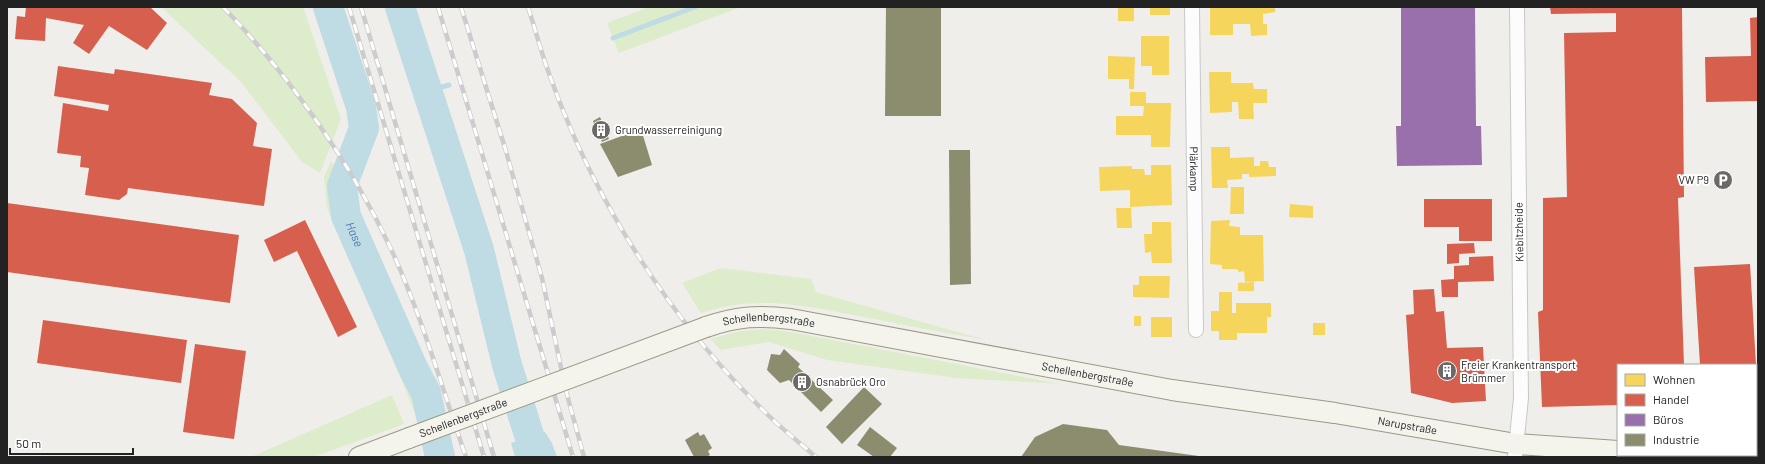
<svg xmlns="http://www.w3.org/2000/svg" width="1765" height="464" viewBox="0 0 1765 464" font-family="Barlow,sans-serif">
	<style>
		.grass { fill: #ddeccb }
		.water { fill: #bfdbe3 }
		.homes { fill: #f6d55c }
		.shops { fill: #d6604d }
		.offices { fill: #9970ab }
		.industry { fill: #8c8c6e }
		.lines { fill: none; stroke-linecap: round; stroke-linejoin: round }
		.stream { stroke: #bfdbe3; stroke-width: 5 }
		.river { stroke: #bfdbe3; stroke-width: 30 }
		.street-casing { stroke: #c9c8c7; stroke-width: 16 }
		.secondary-casing { stroke: #999a82; stroke-width: 22 }
		.street { stroke: #fdfcfc; stroke-width: 14 }
		.secondary { stroke: #f4f4ed; stroke-width: 20 }
		.rail-casing { stroke: #ccc; stroke-width: 4.5 }
		.rail { stroke: #fff; stroke-width: 3; stroke-dasharray: 9; stroke-linecap: butt }
		.secondary-bridge-casing { stroke: #999a82; stroke-width: 22; stroke-linecap: butt }
		.secondary-bridge { stroke: #f4f4ed; stroke-width: 20 }
		.labels { text-anchor: middle; stroke-width: 4; stroke-linejoin: round; paint-order: stroke }
		.poi-label { font-size: 11px; fill: #222; stroke: #fff; text-anchor: start }
		.street-label { font-size: 11px; fill: #222; stroke: #fff }
		.water-label { font-size: 12px; font-style: italic; fill: #4a7aab; stroke: #fff }
	</style>
	<rect width="100%" height="100%" fill="#f0eeeb"/>
	<path class="grass" d="M161,7h142l38,112 -21,54 -18,-11 -61,-80z
		M313,7h24l41,124 -17,17z
		M649,7h92l-122,46 -12,-30z
		M331,161l14,18 -3,7 4,30 67,152 13,25 6,21 -15,5 -15,-38 -75,-173 -3,-31z
		M721,268l90,11 5,13 170,48c-39,-7 -78,-14 -117,-22 -60,-11 -108,-25 -168,-5l-19,-30z
		M764,329l27,3 269,52 -104,-6 -129,-18 -58,-18 -48,8 -11,-11 30,-8z
		M392,395l12,29 -90,33h-63z"/>
	<path class="water" d="M545,432l7,11 5,14h-42l-4,-14z"/>
	<path class="homes" d="M1150,7h20v8h-20z
		M1210,7h65v5l-12,2v10h4v11l-16,1 -1,-12h-17v11h-23z
		M1118,8h16v13h-16z
		M1141,36h28v39h-17v-9h-11z
		M1108,56l27,1 -1,32h-5v-10h-21z
		M1209,72h22v11h22l1,6h13v14h-14l1,16h-15l-1,-17h-6v10l-22,1z
		M1130,92h16v11h25l-1,44h-19v-12h-35v-19h27l1,-10h-14z
		M1211,147h19v11l24,-1v9h6v-5h8l1,6h7v9l-27,1v-3h-7v5l-15,1 1,8h-16z
		M1151,165h20l1,40 -42,2v-17l-30,1 -1,-24 33,-1v3h12l1,6h6z
		M1231,187h13v27h-14z
		M1290,204l23,2v12l-24,-1z
		M1116,208h15l1,20h-15z
		M1230,220l-1,6 11,1v8h23l1,46 -19,1 -1,-11 -5,1 -2,-3h-15v-4l-12,-1 1,-43z
		M1152,222h19l1,41h-20l-1,-11 -6,1 -1,-19h8z
		M1139,276h31l-1,22 -36,-1v-12h6z
		M1254,282v9h-16v-8z
		M1219,292h13v21h4v-10h35v14h-4v16h-30v7h-18v-9h-8v-20h8z
		M1134,316h7v10h-7z
		M1151,317h21v20h-21z
		M1313,323h12v12h-12z"/>
	<path class="shops" d="M26,7h124l17,16 -20,27 -38,-24 -20,28 -16,-11 11,-18 -38,-7 -1,23 -30,-2 2,-23 8,1z
		M1550,7h132l2,190 -6,1 6,167h-66v40l-76,2 -4,-95 5,-2v-112l24,-1 -3,-164 52,-1v-19l-65,1z
		M1758,17v84l-52,1 -1,-45 46,-1 -1,-38z
		M58,66l56,8 1,-5 97,14 -3,12 23,4 25,24 -4,23 19,3 -8,57 -136,-18 -1,6 -8,6 -34,-5 4,-27 -9,-1 1,-11 -24,-3 6,-50 45,8 1,-6 -55,-9z
		M1424,199h68v42h-33v-14h-35z
		M7,203l232,32 -9,68 -223,-31z
		M305,220l52,107 -19,10 -41,-86 -23,11 -10,-22z
		M1474,243l1,10 -16,1v9l-12,1v-20z
		M1493,256l1,25 -36,1v15h-16l-1,-17 13,-1v-13l15,-1v-8z
		M1750,264l6,101h-56l-6,-98z
		M1434,289l2,23 8,-1 3,37 36,-1 3,54 -34,2 -41,-10 -5,-78 8,-1 -1,-24z
		M43,320l144,20 -6,43 -144,-20z
		M195,344l51,7 -12,88 -51,-7z"/>
	<path class="offices" d="M1401,7h74l1,119h5l1,39 -85,1 -1,-40h5z"/>
	<path class="industry" d="M886,7h55v109h-56z
		M600,117l9,22 -7,3 -9,-21z
		M641,129l11,36 -34,12 -18,-33z
		M949,150h21l1,134 -21,1z
		M784,349l16,15 -2,3 35,33 -12,12 -32,-32 -9,3 -13,-13 4,-16 9,1z
		M864,387l18,17 -40,40 -16,-17z
		M1063,424l44,6 12,15 87,12h-185l14,-20z
		M870,427l27,21 -7,9h-16l-17,-12z
		M698,432l2,4 4,-2 8,14 -4,3 2,4 -4,2h-12l-9,-17z"/>
	<g class="lines">
		<path class="stream" d="M613,38l82,-31
			M427,91l22,-6"/>
		<g class="river">
			<path id="s1" d="M328,7l33,100 3,21 -22,58 4,30 67,152 13,25 14,64"/>
			<path d="M400,7l79,243 28,115 29,92"/>
		</g>
		<defs>
			<g id="street">
				<path id="s2" d="M1192,7l4,323"/>
				<path d="M1515,457l6,-59 -4,-391"/>
			</g>
			<g id="secondary">
				<path id="s3" d="M706,327c32,-11 53,-12 85,-8l381,71 163,23 181,31 102,7"/>
				<path d="M1756,448h2"/>
				<path d="M359,457l50,-19"/>
			</g>
		</defs>
		<use href="#street" class="street-casing"/>
		<use href="#secondary" class="secondary-casing"/>
		<use href="#street" class="street"/>
		<use href="#secondary" class="secondary"/>
		<defs>
			<path id="rail" d="M223,7c66,68 128,156 168,242 31,67 51,139 75,208
				M349,7l135,450
				M361,7l133,450
				M438,7l135,450
				M461,7l44,141 37,130 24,113 18,66
				M528,7c8,24 14,49 23,72 45,125 120,242 215,334 16,16 34,30 50,44"/>
		</defs>
		<use href="#rail" class="rail-casing"/>
		<use href="#rail" class="rail"/>
		<defs>
			<g id="secondary-bridge">
				<path id="s4" d="M409,438l297,-111"/>
			</g>
		</defs>
		<use href="#secondary-bridge" class="secondary-bridge-casing"/>
		<use href="#secondary-bridge" class="secondary-bridge"/>
	</g>
	<defs>
		<symbol id="building-disc" viewBox="-11 -11 22 22"><circle r="9.5" fill="#6a6968" stroke="#fff"/><path d="M-4-6H4V6H1V3H-1V6H-4ZM-2.5-4.3h1.7v1.8h-1.7ZM.8-4.3h1.7v1.8H.8ZM-2.5-1h1.7V.8h-1.7ZM.8-1h1.7V.8H.8Z" fill="#fff"/></symbol>
		<symbol id="parking-disc" viewBox="-11 -11 22 22"><circle r="9.5" fill="#6a6968" stroke="#fff"/><path d="M-3.5-5.5H1a3.5 3.5 0 0 1 0 7H-1V5.5H-3.5ZM-1-3.4V-.6H.8a1.4 1.4 0 0 0 0-2.8Z" fill="#fff"/></symbol>
	</defs>
	<g fill-rule="evenodd">
		<use href="#building-disc" x="590" y="119" width="22" height="22"/>
		<use href="#parking-disc" x="1712" y="169" width="22" height="22"/>
		<use href="#building-disc" x="1436" y="360" width="22" height="22"/>
		<use href="#building-disc" x="791" y="371" width="22" height="22"/>
	</g>
	<g class="labels">
		<g class="poi-label">
			<text x="615" y="134">Grundwasserreinigung</text>
			<text x="1709" y="184" text-anchor="end">VW P9</text>
			<text x="1461" y="369">Freier Krankentransport<tspan x="1461" dy="13">Brümmer</tspan></text>
			<text x="816" y="386">Osnabrück Oro</text>
		</g>
		<g class="street-label">
			<text dy="4" stroke="none"><textPath href="#s2" startOffset="162">Piärkamp</textPath></text>
			<text transform="translate(1519 232) rotate(-91)" y="4">Kiebitzheide</text>
			<text dy="4" stroke="none"><textPath href="#s3" startOffset="64">Schellenbergstraße</textPath></text>
			<text dy="4" stroke="none"><textPath href="#s3" startOffset="388">Schellenbergstraße</textPath></text>
			<text dy="4" stroke="none"><textPath href="#s4" startOffset="58">Schellenbergstraße</textPath></text>
			<text dy="4" stroke="none"><textPath href="#s3" startOffset="712">Narupstraße</textPath></text>
		</g>
		<g class="water-label">
			<text dy="4" stroke="none"><textPath href="#s1" startOffset="239">Hase</textPath></text>
		</g>
	</g>
	<rect width="1765" height="464" fill="none" stroke="#222222" stroke-width="16"/>
	<rect x="1617" y="364" width="140" height="92" fill="#ffffff" stroke="#a7a7a7"/>
	<rect x="1625" y="374" width="20" height="12" fill="#f6d55c" stroke="#a7a7a7"/>
	<text x="1653" y="384" font-size="12" fill="#222222">Wohnen</text>
	<rect x="1625" y="394" width="20" height="12" fill="#d6604d" stroke="#a7a7a7"/>
	<text x="1653" y="404" font-size="12" fill="#222222">Handel</text>
	<rect x="1625" y="414" width="20" height="12" fill="#9970ab" stroke="#a7a7a7"/>
	<text x="1653" y="424" font-size="12" fill="#222222">Büros</text>
	<rect x="1625" y="434" width="20" height="12" fill="#8c8c6e" stroke="#a7a7a7"/>
	<text x="1653" y="444" font-size="12" fill="#222222">Industrie</text>
	<path d="M10 448v6h123v-6" fill="none" stroke="#222222" stroke-width="2"/>
	<text x="16" y="448" font-size="12" fill="#222222" stroke="#ffffff" stroke-width="3" paint-order="stroke">50 m</text>
</svg>
